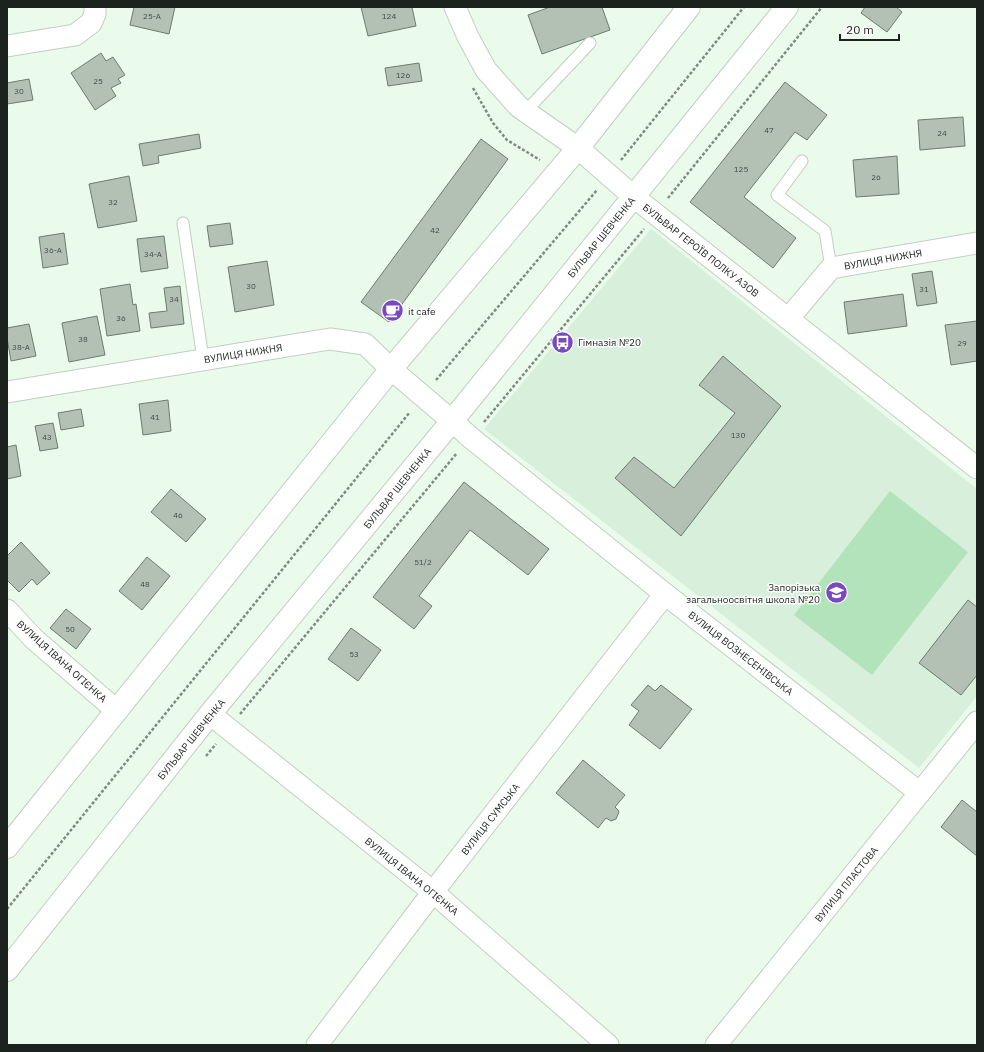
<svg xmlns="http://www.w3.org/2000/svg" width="984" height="1052" viewBox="0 0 984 1052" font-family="'IBM Plex Sans',sans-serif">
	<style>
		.built { fill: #d8efdb }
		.green { fill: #b3e3ba }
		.building { fill: #b2c1b4; stroke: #6e7c70 }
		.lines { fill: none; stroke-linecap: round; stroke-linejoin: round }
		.service-casing { stroke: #c0cfc1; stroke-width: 13 }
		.minor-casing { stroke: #c0cfc1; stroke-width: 23 }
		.tertiary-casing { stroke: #c0cfc1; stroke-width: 24 }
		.path { stroke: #808a81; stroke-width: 2.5; stroke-dasharray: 3 2; stroke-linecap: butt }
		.service { stroke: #fff; stroke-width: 11 }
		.minor { stroke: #fff; stroke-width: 21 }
		.tertiary { stroke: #fff; stroke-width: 22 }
		.labels { text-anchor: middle; stroke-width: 3; stroke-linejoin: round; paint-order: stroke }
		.number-label { font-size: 8px; fill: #424a43 }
		.street-label { font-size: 10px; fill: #1c221d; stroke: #fff }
		.poi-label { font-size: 10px; fill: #1c221d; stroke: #fff; text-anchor: start }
	</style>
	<rect width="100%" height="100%" fill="#eafaeb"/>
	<path class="built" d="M651,229l326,260v207l-58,72 -435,-339z"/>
	<path class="green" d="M890,491l78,61 -96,123 -78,-60z"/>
	<path class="building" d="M134,7h41l-6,27 -39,-9z
		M361,7h51l4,19 -48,10z
		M550,7h52l8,23 -68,24 -14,-39z
		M865,7h31l6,5 -15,20 -26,-19z
		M101,53l5,8 7,-4 12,18 -7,4 3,4 -10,5 5,8 -21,14 -24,-37z
		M419,63l3,18 -34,5 -3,-18z
		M29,79l4,21 -26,4v-21z
		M785,82l42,33 -20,25 -12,-8 -51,65 52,41 -23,30 -83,-66z
		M963,117l2,29 -45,4 -2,-30z
		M199,134l2,14 -43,8 1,7 -16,3 -4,-22z
		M481,139l27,20 -119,163 -28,-20z
		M897,156l2,38 -43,3 -3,-37z
		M129,176l8,45 -39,7 -9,-44z
		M230,223l3,21 -23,3 -3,-21z
		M64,233l4,31 -25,4 -4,-31z
		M164,236l4,32 -27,4 -4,-33z
		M267,261l7,44 -39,7 -7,-45z
		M932,271l5,32 -20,3 -5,-32z
		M130,284l3,21 3,-1 4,27 -33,5 -7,-47z
		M180,286l4,38 -33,4 -2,-15 18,-2 -3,-23z
		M903,294l4,32 -59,8 -4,-32z
		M97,316l8,39 -36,7 -7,-39z
		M977,321v40l-26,4 -6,-40z
		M29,324l7,32 -25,5 -4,-23v-10z
		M723,356l58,50 -100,130 -66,-58 19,-21 40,31 61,-75 -36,-28z
		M168,400l3,31 -28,4 -4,-31z
		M81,409l3,17 -23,4 -3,-17z
		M53,423l5,25 -18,3 -5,-25z
		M16,445l5,31 -14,3v-32z
		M464,482l85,67 -21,26 -58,-45 -51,66 13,10 -18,23 -41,-32z
		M171,489l35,30 -20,23 -35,-30z
		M21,542l29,31 -13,12 -5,-6 -13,13 -12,-12v-24z
		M147,557l23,19 -28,34 -23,-19z
		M968,600l9,7v68l-16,20 -42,-32z
		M66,609l25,20 -15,20 -26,-21z
		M351,628l30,22 -23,31 -30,-22z
		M648,685l7,6 6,-6 31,24 -32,40 -31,-24 10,-14 -8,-6z
		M583,760l42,35 -10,12 3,3 1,2 -3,7 -5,2 -5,-3 -8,10 -42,-35z
		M962,800l15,12v44l-36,-29z"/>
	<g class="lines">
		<defs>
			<path id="service" d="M525,112l65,-69
				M802,161l-25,34 48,36 6,37
				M183,223l20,136"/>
			<path id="minor" d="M455,7l13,30 18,33 33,37 59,41 56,49 343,271
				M7,46l68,-11 16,-12 4,-9v-7
				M788,319l43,-51 146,-25
				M7,392l323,-53 35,5 26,25 61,52 19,17 194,156 255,199
				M7,610l27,29 83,72
				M210,714l223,178 175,153
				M317,1045l116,-153 232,-298
				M716,1045l261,-323"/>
			<path id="tertiary" d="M7,847l384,-478 187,-221 111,-141
				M7,970l203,-256 242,-293 335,-414"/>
		</defs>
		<use href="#service" class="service-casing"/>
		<use href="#minor" class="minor-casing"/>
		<use href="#tertiary" class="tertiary-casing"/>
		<path class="path" d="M473,88l20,35 14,17 33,20
			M621,160l123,-153
			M668,198l154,-191
			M436,380l161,-190
			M484,422l160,-193
			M240,714l217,-261
			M206,756l10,-12
			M7,909l403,-497"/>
		<use href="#service" class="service"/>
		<use href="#minor" class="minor"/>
		<use href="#tertiary" class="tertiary"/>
	</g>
	<defs>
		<symbol id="cafe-disc" viewBox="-11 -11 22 22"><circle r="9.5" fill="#7949c0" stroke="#fff"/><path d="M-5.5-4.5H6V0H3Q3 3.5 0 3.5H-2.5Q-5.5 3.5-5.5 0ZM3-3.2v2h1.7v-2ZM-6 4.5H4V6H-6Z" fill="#fff"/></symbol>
		<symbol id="bus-disc" viewBox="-11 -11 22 22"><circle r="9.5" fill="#7949c0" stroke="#fff"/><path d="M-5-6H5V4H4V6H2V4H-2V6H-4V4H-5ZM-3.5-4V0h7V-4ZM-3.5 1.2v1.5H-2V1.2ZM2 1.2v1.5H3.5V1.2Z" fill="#fff"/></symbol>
		<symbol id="school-disc" viewBox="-11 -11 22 22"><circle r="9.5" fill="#7949c0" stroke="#fff"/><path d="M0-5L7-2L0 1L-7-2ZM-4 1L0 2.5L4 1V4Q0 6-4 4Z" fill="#fff"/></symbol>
	</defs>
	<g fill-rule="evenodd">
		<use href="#cafe-disc" x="380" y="298" width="25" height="25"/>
		<use href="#bus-disc" x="550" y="330" width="25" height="25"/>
		<use href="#school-disc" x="824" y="580" width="25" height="25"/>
	</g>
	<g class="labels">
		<g class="number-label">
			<text x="152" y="19">25-А</text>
			<text x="389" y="19">124</text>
			<text x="403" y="78">126</text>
			<text x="98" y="84">25</text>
			<text x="19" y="94">30</text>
			<text x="769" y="133">47</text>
			<text x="942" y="136">24</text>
			<text x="741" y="172">125</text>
			<text x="876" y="180">26</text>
			<text x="113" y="205">32</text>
			<text x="435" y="233">42</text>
			<text x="53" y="253">36-А</text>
			<text x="153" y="257">34-А</text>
			<text x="251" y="289">30</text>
			<text x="924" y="292">31</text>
			<text x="174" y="302">34</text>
			<text x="121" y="321">36</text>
			<text x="83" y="342">38</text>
			<text x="962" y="346">29</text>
			<text x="21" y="350">38-А</text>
			<text x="155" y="420">41</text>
			<text x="738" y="438">130</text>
			<text x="47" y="440">43</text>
			<text x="178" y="518">46</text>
			<text x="423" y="565">51/2</text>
			<text x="145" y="587">48</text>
			<text x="70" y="632">50</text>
			<text x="354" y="657">53</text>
		</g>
		<g class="street-label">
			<text transform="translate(601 237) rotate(-51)" y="4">БУЛЬВАР ШЕВЧЕНКА</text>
			<text transform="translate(701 250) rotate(38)" y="4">БУЛЬВАР ГЕРОЇВ ПОЛКУ АЗОВ</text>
			<text transform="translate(883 259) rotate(-10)" y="4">ВУЛИЦЯ НИЖНЯ</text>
			<text transform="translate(243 353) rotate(-9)" y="4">ВУЛИЦЯ НИЖНЯ</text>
			<text transform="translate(397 488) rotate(-51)" y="4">БУЛЬВАР ШЕВЧЕНКА</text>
			<text transform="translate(741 653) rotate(38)" y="4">ВУЛИЦЯ ВОЗНЕСЕНІВСЬКА</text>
			<text transform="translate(62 661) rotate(42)" y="4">ВУЛИЦЯ ІВАНА ОГІЄНКА</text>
			<text transform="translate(191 739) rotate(-51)" y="4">БУЛЬВАР ШЕВЧЕНКА</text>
			<text transform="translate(490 819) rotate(-52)" y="4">ВУЛИЦЯ СУМСЬКА</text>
			<text transform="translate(412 876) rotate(39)" y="4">ВУЛИЦЯ ІВАНА ОГІЄНКА</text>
			<text transform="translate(846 884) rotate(-51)" y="4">ВУЛИЦЯ ПЛАСТОВА</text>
		</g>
		<g class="poi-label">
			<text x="408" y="315">it cafe</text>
			<text x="578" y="346">Гімназія №20</text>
			<text x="820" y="591" text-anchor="end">Запорізька<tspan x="820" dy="12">загальноосвітня школа №20</tspan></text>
		</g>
	</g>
	<rect width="984" height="1052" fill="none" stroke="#1c221d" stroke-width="16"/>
	<path d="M840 34v6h59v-6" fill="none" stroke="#1c221d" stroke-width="2"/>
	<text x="846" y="34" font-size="12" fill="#1c221d" stroke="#ffffff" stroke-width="3" paint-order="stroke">20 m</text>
</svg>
